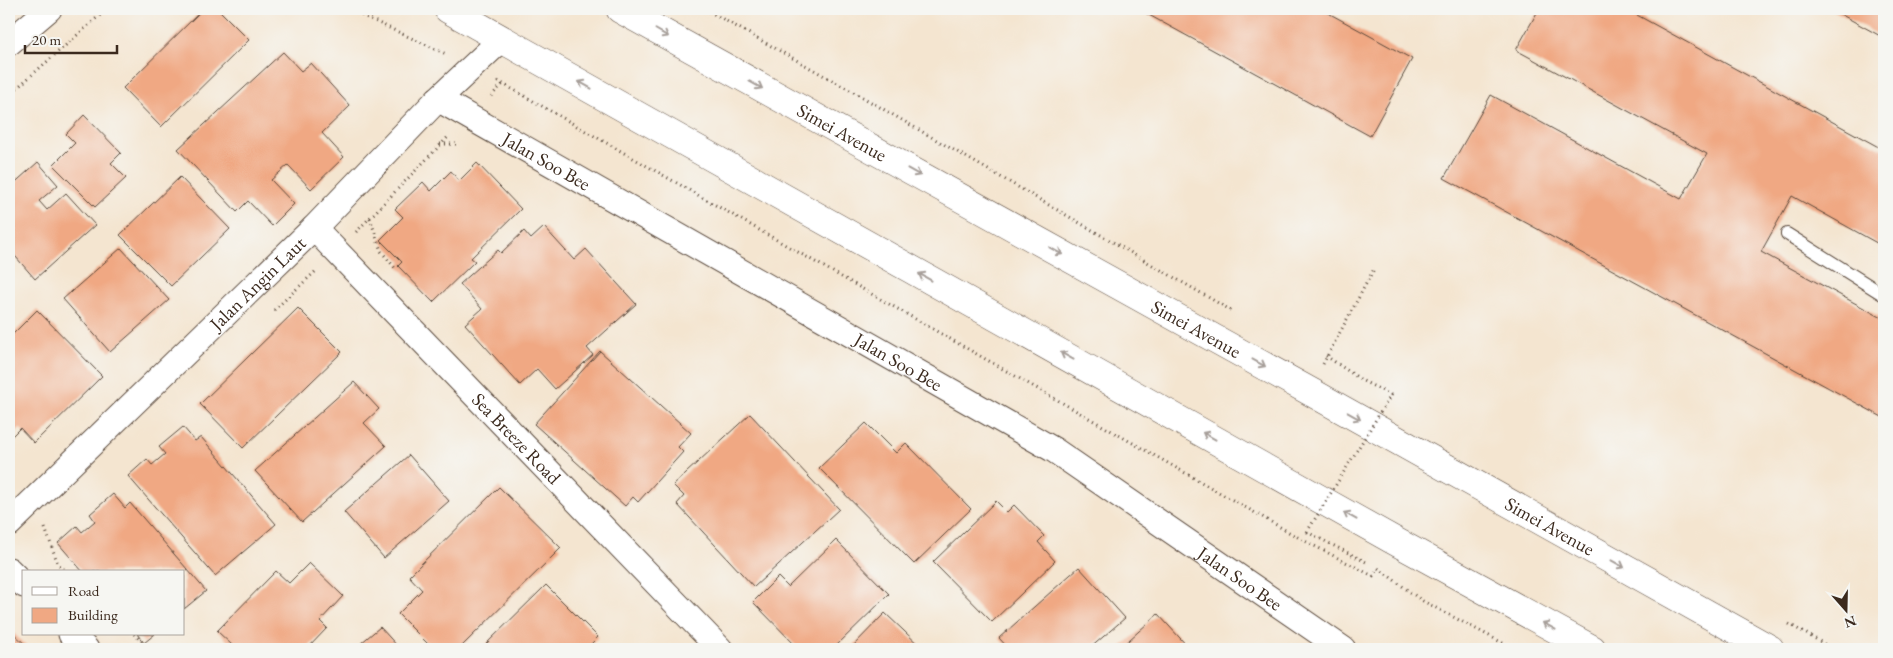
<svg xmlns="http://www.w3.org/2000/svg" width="1893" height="658" viewBox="0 0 1893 658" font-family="'EB Garamond',serif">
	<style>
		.building { fill: #f0a883 }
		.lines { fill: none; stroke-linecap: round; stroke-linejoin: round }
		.lane-casing { stroke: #574639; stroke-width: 14 }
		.street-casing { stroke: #574639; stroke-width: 27 }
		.primary-casing { stroke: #574639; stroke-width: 29 }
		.path { stroke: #574639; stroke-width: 3; stroke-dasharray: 1 4; stroke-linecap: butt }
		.lane { stroke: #fff; stroke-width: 12 }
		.street { stroke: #fff; stroke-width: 25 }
		.primary { stroke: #fff; stroke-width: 28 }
		.path-bridge { stroke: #574639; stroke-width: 3; stroke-dasharray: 1 4; stroke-linecap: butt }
		.oneway { stroke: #a79f9a }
		.labels { text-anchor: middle; stroke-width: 4; stroke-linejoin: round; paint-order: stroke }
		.street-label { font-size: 19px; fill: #3b2a1e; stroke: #f6f6f2 }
	</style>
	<rect width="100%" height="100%" fill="#f6f6f2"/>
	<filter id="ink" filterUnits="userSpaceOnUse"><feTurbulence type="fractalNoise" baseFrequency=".02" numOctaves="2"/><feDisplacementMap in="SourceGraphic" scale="10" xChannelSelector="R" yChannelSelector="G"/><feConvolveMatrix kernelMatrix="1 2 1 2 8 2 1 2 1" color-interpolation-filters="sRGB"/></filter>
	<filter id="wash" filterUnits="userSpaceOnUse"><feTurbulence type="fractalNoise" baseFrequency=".0096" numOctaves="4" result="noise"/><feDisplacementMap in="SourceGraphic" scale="20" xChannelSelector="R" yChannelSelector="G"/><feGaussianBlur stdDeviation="1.12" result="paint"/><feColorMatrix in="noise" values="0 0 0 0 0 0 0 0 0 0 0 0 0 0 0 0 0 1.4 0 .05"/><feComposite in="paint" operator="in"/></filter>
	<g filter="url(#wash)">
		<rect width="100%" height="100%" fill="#f4e5d0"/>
		<g id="blocks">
			<path class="building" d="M203,9h15l31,31 -88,87 -38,-39z
				M1138,9h183l91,50 -42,77z
				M1539,9h87l258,141v97l-92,-51 -31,56 123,67v99l-440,-240 47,-83 190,104 26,-45 -191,-104z
				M1831,9h53v29z
				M283,52l18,19 10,-8 39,43 -28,27 22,24 -33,32 -23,-24 -17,15 23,24 -22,22 -24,-25 -11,11 -59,-63z
				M84,115l37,38 -10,10 15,15 -31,29 -42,-42 22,-22 -9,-9z
				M38,162l20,23 -19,16 8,9 19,-17 29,32 -60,54 -26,-30v-61z
				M477,163l44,46 -50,49 4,3 -42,41 -35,-36 4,-4 -22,-22 23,-23 -8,-8 28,-27 8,9 20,-20 8,10z
				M180,177l50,52 -59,57 -51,-51z
				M544,227l30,33 12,-11 50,55 -49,44 6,7 -38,34 -18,-20 -17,16 -55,-61 17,-15 -22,-25 38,-34 3,3 23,-22 7,8z
				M121,248l48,52 -59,52 -47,-53z
				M298,308l44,44 -99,96 -43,-44z
				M37,310l65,66 -68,67 -14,-15 -11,11v-101z
				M600,351l91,82 -13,14 5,5 -45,50 -5,-5 -8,9 -91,-82z
				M354,382l25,27 -15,14 22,23 -84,76 -47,-51z
				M750,414l89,95 -85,78 -77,-83 7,-8 -11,-11z
				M866,423l30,30 10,-10 65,66 -57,55 -95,-96z
				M183,427l12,14 6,-4 75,87 -61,52 -87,-100 19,-17 5,6 13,-11 -6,-7z
				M409,455l40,46 -65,57 -40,-46z
				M499,487l62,61 -102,101h-26l-35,-35 24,-24 -13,-14z
				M113,494l12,14 5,-5 76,88 -22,18v-37h-101l-25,-29 19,-17 5,6 13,-11 -5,-7z
				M996,501l11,11 7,-7 30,31 -6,6 17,19 -63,61 -59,-60z
				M836,540l53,54 -56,55h-34l-46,-47 25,-25 10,10z
				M309,563l34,33 -23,25 7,7 -20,21h-79l4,-4 -15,-14 59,-60 13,12z
				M1079,567l46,51 -36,31h-80l-10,-11z
				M546,585l52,52 -12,12h-105z
				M885,613l38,36h-73z
				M1158,614l32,35h-71z
				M380,627l20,22h-46z
				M9,629l21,20h-21z
				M137,634h18l-11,9z"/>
		</g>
	</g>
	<g filter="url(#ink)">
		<use href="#blocks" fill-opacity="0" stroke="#574639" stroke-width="1"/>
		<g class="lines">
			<defs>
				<path id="lane" d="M1787,234l97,61"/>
				<g id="street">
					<path d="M9,43l40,-34"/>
					<path id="s1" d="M438,99l616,351 289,199"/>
					<path id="s2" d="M314,228l406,421"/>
					<path id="s3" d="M9,524l305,-296 124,-129 64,-60"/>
					<path d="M9,570l15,15"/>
					<path d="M71,634l15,15"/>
				</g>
				<g id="primary">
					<path d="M448,9l945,531 199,109"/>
					<path id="s4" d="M620,9l691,383 459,257"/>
				</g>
			</defs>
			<use href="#lane" class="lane-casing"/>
			<use href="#street" class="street-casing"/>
			<use href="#primary" class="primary-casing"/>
			<path class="path" d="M348,9l98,45
				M705,9l159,89 368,213
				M498,81l803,458 72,37 5,-8 43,32 93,49
				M9,95l98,-86
				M491,96l12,-12
				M440,144h17
				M370,218l11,33 14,17
				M356,232l93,-96
				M274,310l43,-40
				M1326,356l37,25 28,14
				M1323,364l51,-95
				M45,528l13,36 9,8
				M1307,532l59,30
				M1789,624l44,25
				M134,634l15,15"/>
			<use href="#lane" class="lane"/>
			<use href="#street" class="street"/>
			<use href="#primary" class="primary"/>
			<path class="path-bridge" d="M1307,532l84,-137"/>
		</g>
		<defs><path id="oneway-shaft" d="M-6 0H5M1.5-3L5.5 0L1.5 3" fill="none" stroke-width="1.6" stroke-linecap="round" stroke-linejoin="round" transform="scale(1.25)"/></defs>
		<g class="oneway">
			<use href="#oneway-shaft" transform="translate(662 33) rotate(30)"/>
			<use href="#oneway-shaft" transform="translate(585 85) rotate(-151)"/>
			<use href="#oneway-shaft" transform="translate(756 85) rotate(29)"/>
			<use href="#oneway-shaft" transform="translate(914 172) rotate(29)"/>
			<use href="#oneway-shaft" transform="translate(1056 251) rotate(29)"/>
			<use href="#oneway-shaft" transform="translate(925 277) rotate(-151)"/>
			<use href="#oneway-shaft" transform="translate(1067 356) rotate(-151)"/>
			<use href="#oneway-shaft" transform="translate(1259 363) rotate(29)"/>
			<use href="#oneway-shaft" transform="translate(1354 416) rotate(29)"/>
			<use href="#oneway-shaft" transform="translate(1209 436) rotate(-151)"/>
			<use href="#oneway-shaft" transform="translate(1350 516) rotate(-151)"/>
			<use href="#oneway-shaft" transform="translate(1618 564) rotate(29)"/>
			<use href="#oneway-shaft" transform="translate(1549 626) rotate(-151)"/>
		</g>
	</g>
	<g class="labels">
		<g class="street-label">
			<text dy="7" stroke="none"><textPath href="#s4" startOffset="254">Simei Avenue</textPath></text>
			<text dy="7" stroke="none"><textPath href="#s1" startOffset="125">Jalan Soo Bee</textPath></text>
			<text dy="7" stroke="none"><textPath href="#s3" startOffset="346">Jalan Angin Laut</textPath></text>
			<text dy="7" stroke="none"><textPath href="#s4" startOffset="659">Simei Avenue</textPath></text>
			<text dy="7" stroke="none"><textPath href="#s1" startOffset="530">Jalan Soo Bee</textPath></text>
			<text dy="7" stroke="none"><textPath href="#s2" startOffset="292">Sea Breeze Road</textPath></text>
			<text dy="7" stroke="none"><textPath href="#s4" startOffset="1064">Simei Avenue</textPath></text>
			<text dy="7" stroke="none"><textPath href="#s1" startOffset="935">Jalan Soo Bee</textPath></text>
		</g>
	</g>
	<rect width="1893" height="658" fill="none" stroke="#f6f6f2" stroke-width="30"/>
	<rect x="22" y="570" width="162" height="65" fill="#f6f6f2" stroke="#aba49d"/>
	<rect x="32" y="587" width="25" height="8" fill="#ffffff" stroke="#aba49d"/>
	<text x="68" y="596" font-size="15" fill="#3b2a1e">Road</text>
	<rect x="32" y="608" width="25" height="15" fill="#f0a883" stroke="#aba49d"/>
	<text x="68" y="620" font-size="15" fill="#3b2a1e">Building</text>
	<g transform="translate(1846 610) rotate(160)" stroke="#f6f6f2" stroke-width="4" paint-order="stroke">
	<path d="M0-4L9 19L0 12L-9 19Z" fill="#3b2a1e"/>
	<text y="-8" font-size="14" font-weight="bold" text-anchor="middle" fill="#3b2a1e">N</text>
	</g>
	<path d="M25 45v8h92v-8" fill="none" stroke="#3b2a1e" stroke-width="2.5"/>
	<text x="32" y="45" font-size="15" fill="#3b2a1e" stroke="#f6f6f2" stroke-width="4" paint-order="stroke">20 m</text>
</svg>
